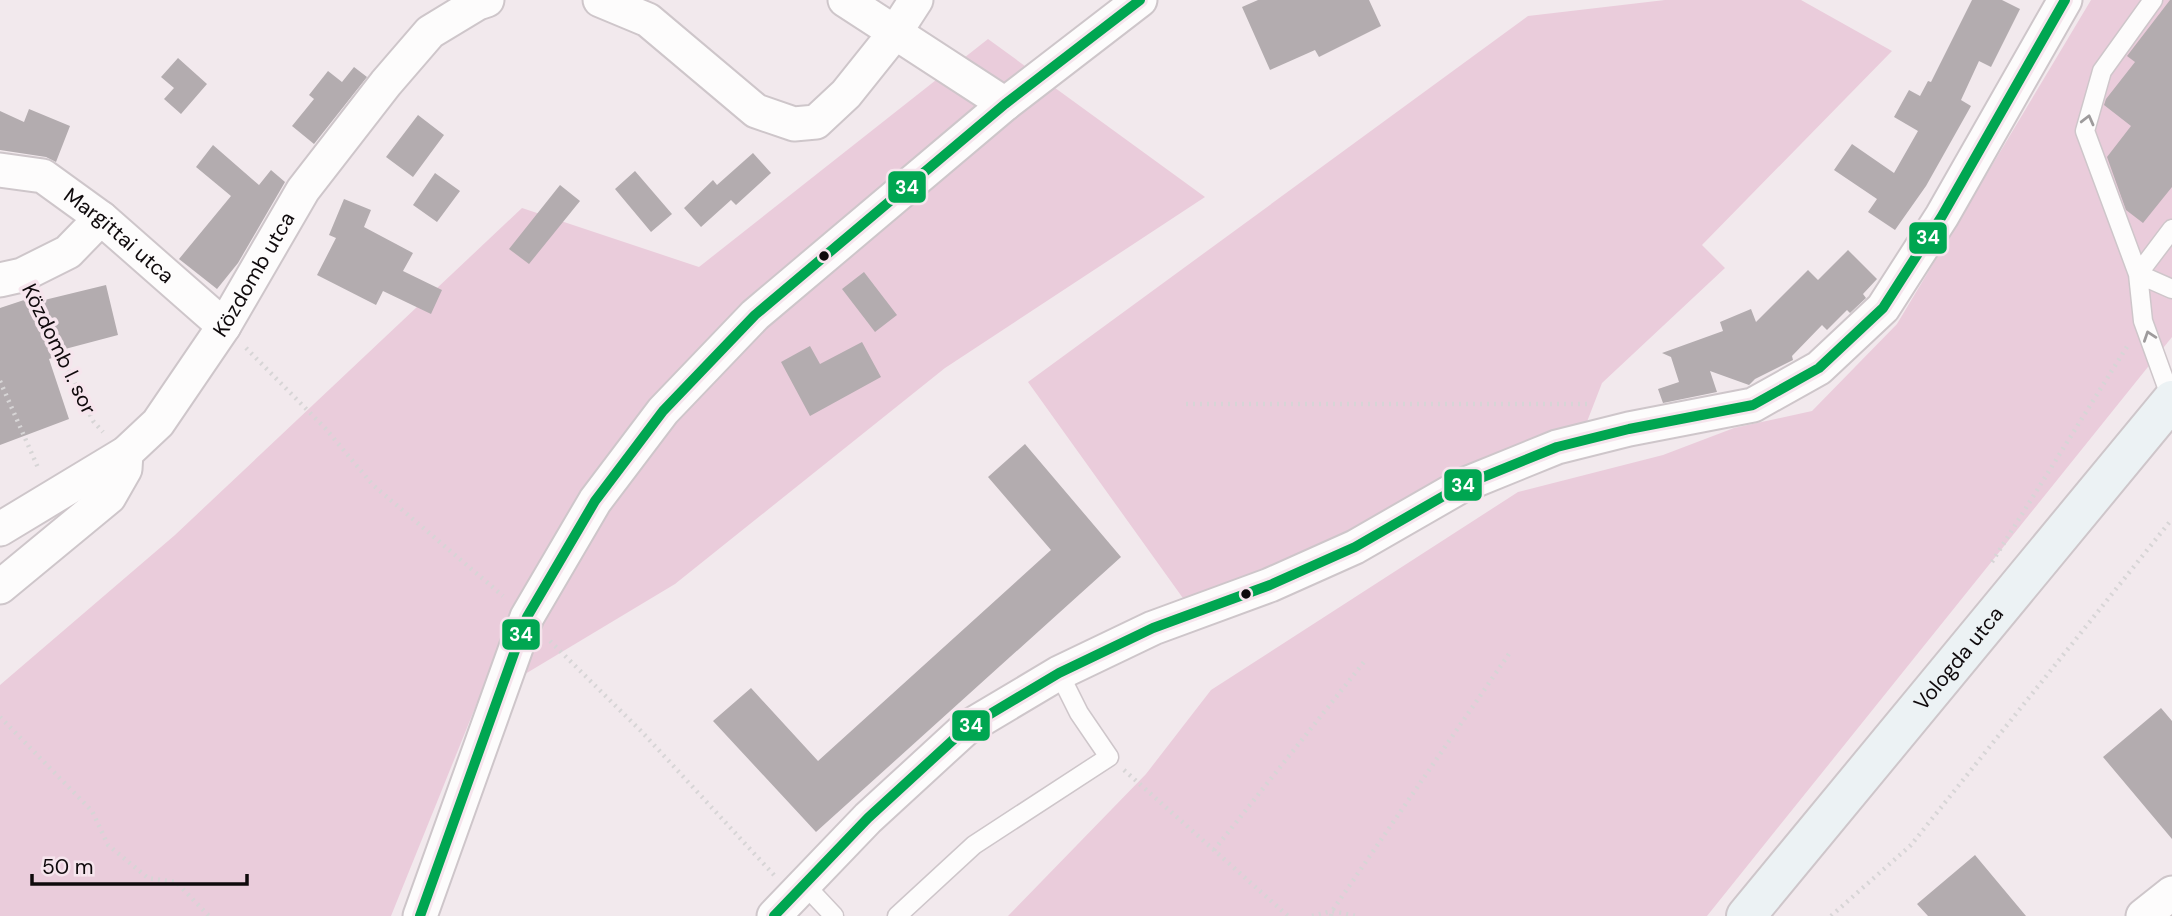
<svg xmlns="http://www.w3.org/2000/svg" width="2172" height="916" viewBox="0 0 2172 916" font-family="'DM Sans',sans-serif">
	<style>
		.green { fill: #eaccdb }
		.building { fill: #b3acaf }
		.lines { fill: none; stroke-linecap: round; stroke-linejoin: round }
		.lane-casing { stroke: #cec6ca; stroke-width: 21 }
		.street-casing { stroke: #cec6ca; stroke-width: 37 }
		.secondary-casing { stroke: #cec6ca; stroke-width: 42 }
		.path { stroke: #d7d5d6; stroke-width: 4.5; stroke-dasharray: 2 5; stroke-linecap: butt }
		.lane { stroke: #fdfcfc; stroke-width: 18 }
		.street { stroke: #fdfcfc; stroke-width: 33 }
		.secondary { stroke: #ecf2f4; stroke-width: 38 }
		.bus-1-casing { stroke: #f6e5ed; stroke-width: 16 }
		.bus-1 { stroke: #00a651; stroke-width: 10 }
		.oneway { stroke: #9e9b9c }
		.bus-dot { fill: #0f0a0c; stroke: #f6e5ed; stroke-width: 2.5 }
		.labels { text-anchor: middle; stroke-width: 7; stroke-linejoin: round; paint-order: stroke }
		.street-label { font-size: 21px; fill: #0f0a0c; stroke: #f6e5ed }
		.line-badge { stroke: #f6e5ed; stroke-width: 2.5 }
		.badge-label { font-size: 19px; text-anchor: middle; font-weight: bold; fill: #fff }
	</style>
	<rect width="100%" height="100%" fill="#f2e9ed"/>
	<path class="green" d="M1665,0h136l91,51 -190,194 23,23 -123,115 -19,49 -234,106 -164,63 -157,-219 500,-366z
		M2091,0h81v337l-465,579h-699l138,-142 65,-84 307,-198 145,-37 71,-27 78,-17 85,-87z
		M988,39l217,158 -260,171 -270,216 -198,119 -86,213h-391v-231l175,-150 347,-327 177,59z"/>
	<path class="building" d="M1258,0h111l12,26 -62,31 -4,-7 -45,20 -28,-63z
		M1972,0h30l18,9 -29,58 -12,-6 -18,39 10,6 -45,80 -31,44 -27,-18 9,-13 -43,-29 18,-26 42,29 24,-42 -24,-14 15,-27 11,6 8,-15 3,1z
		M2170,0h2v187l-29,36 -17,-13 -19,-53 24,-31 -27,-21 2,-6 29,-37 -8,-6z
		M178,58l29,26 -26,30 -17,-15 10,-11 -13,-11z
		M354,67l13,10 -53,67 -22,-18 22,-27 -5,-4 19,-24 14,11z
		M29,109l41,17 -14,36 -10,-5 -46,-7v-39l24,11z
		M418,115l26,20 -31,42 -27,-20z
		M213,145l46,40 12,-15 14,12 -47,81 -21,26 -38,-30 52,-63 -35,-29z
		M753,153l18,20 -35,32 -5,-5 -30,27 -17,-19 29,-28 4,5z
		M635,171l37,43 -21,18 -36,-43z
		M435,173l25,18 -23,31 -24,-17z
		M560,185l20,16 -51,63 -20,-15z
		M344,199l27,11 -7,17 49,26 -10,18 39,19 -11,24 -48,-23 -7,14 -59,-30 19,-37 -7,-3z
		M1848,250l29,29 -14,15 3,4 -16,15 -3,-3 -20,20 -5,-5 -30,31 1,4 -38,19 -6,6 -39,-14 7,21 -54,11 -5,-14 21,-7 -8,-25 -9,-4 61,-22 -3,-9 31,-13 5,13 52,-52 10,10z
		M864,272l33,43 -22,17 -33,-43z
		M106,285l12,50 -68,18 2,5 -3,1 20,60 -69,26v-137l27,-9 1,5z
		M862,342l19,35 -71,39 -29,-54 29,-16 10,18z
		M1025,444l96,113 -305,275 -103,-111 38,-33 67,73 233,-211 -63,-73z
		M2161,708l11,13v118l-69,-82z
		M1975,855l51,61h-98l-11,-12z"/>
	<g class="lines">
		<defs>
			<path id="lane" d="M2153,0l-51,71 -17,60 53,143 5,47 29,80
				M2172,229l-34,45 34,15
				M804,884l30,32
				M897,916l77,-71 135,-88 -30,-44 -20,-40"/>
			<g id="street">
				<path d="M600,0l48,20 108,91 38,13 22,-2 30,-28 48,-60 22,-34"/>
				<path d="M845,0l160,104"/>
				<path id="s1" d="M0,170l43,6 58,42 123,108"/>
				<path d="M0,280l22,-5 46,-23 33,-34"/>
				<path id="s2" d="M0,529l126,-76 32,-30 66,-97 79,-136 83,-107 44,-51 48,-29 9,-3"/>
				<path d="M0,587l109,-90 16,-28 1,-16"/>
				<path d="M420,916l107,-299 68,-116 68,-90 92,-96 250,-211 135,-104"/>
				<path d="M774,916l94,-98 97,-89 94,-56 94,-45 117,-43 85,-38 106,-61 96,-39 72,-18 124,-24 66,-37 64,-60 59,-92 123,-216"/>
				<path d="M2143,916l29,-23"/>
			</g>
			<g id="secondary">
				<path id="s3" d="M1746,916l426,-516"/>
			</g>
		</defs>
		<use href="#lane" class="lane-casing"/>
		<use href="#street" class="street-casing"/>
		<use href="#secondary" class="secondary-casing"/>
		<path class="path" d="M35,301l58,120 10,11
			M246,348l79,80 48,57 130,111
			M0,381l39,89
			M1186,404h405
			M1992,562l136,-217
			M550,641l92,91 132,143
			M0,717l92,94 16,34 40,33 28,4 33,34
			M1124,770l164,146
			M1214,850l150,-188
			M1312,916l20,-5 24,5
			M1331,916l1,-5 179,-260
			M1831,916l80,-71 261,-326"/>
		<use href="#lane" class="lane"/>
		<use href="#street" class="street"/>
		<use href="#secondary" class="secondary"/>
		<defs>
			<path id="bus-1" d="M420,916l107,-299 68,-116 68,-90 92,-96 250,-211 135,-104
				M774,916l94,-98 97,-89 94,-56 94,-45 117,-43 85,-38 106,-61 96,-39 72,-18 124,-24 66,-37 64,-60 59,-92 123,-216"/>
		</defs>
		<use href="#bus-1" class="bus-1-casing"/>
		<use href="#bus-1" class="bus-1"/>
	</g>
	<defs><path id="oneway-chevron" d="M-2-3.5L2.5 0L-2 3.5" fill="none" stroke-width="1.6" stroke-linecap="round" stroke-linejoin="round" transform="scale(1.75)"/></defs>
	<g class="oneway">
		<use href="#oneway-chevron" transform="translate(2088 120) rotate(-76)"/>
		<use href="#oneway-chevron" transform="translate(2149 336) rotate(-109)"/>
	</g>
	<g class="bus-dot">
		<circle cx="824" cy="256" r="6"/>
		<circle cx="1246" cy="594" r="6"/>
	</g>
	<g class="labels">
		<g class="street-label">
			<text dy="7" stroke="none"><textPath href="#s1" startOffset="140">Margittai utca</textPath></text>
			<text dy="7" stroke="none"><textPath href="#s2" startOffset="368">Közdomb utca</textPath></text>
			<text transform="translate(59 349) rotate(64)" y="7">Közdomb I. sor</text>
			<text dy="7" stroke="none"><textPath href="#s3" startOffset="334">Vologda utca</textPath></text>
		</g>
	</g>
	<g class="line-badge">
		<rect x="887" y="170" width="40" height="34" rx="7" fill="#00a651"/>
		<rect x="1908" y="221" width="40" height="34" rx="7" fill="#00a651"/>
		<rect x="1443" y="468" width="40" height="34" rx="7" fill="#00a651"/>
		<rect x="501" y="618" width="40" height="33" rx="7" fill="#00a651"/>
		<rect x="951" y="709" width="40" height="33" rx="7" fill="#00a651"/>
	</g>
	<g class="badge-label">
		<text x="907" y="194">34</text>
		<text x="1928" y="244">34</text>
		<text x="1463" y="492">34</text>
		<text x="521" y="641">34</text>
		<text x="971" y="732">34</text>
	</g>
	<path d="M32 874v10h215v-10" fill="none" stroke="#0f0a0c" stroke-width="3.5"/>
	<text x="42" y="874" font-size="21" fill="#0f0a0c" stroke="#f6e5ed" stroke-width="5" paint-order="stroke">50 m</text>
</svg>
